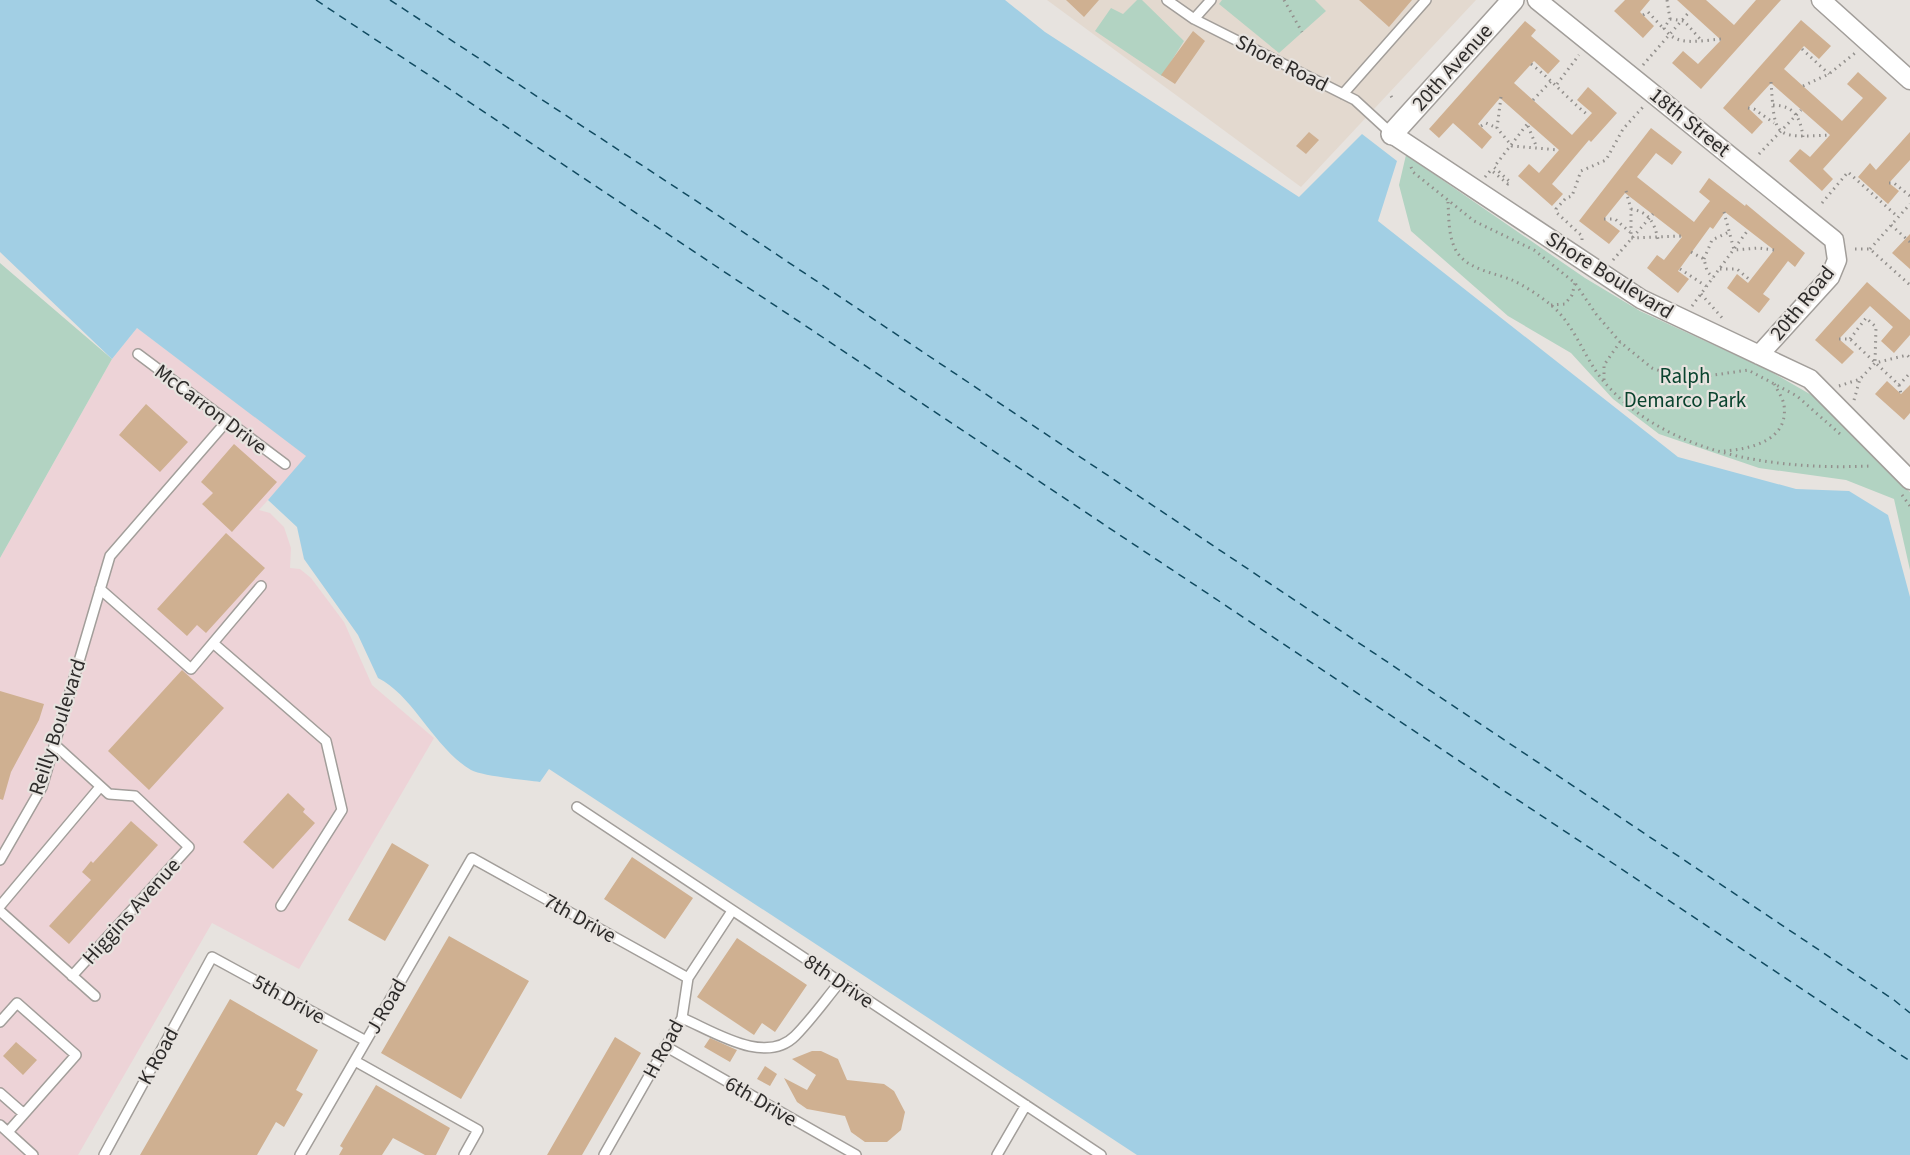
<svg xmlns="http://www.w3.org/2000/svg" width="1910" height="1155" viewBox="0 0 1910 1155" font-family="'Source Sans 3',sans-serif">
	<style>
		.built { fill: #e3d9cf }
		.education { fill: #edd3d7 }
		.green { fill: #b2d3c2 }
		.water { fill: #a2cfe4 }
		.lines { fill: none; stroke-linecap: round; stroke-linejoin: round }
		.ferry { stroke: #114b61; stroke-width: 1.5; stroke-dasharray: 8 6; stroke-linecap: butt }
		.building { fill: #cfb091 }
		.service-casing { stroke: #a29e9a; stroke-width: 12 }
		.minor-casing { stroke: #a29e9a; stroke-width: 21 }
		.tertiary-casing { stroke: #a29e9a; stroke-width: 24 }
		.path { stroke: #93908d; stroke-width: 3; stroke-dasharray: 1.5 4.5; stroke-linecap: butt }
		.service { stroke: #fff; stroke-width: 9 }
		.minor { stroke: #fff; stroke-width: 18 }
		.tertiary { stroke: #fff; stroke-width: 21 }
		.labels { text-anchor: middle; stroke-width: 4.5; stroke-linejoin: round; paint-order: stroke }
		.street-label { font-size: 21px; fill: #2d2b2a; stroke: #e7e3df }
		.park-label { font-size: 21px; fill: #0a432e; stroke: #e7e3df }
	</style>
	<rect width="100%" height="100%" fill="#e7e3df"/>
	<path class="built" d="M1047,0h429l-175,187z"/>
	<path class="education" d="M137,328l170,128 -48,54 11,3 14,14 7,21 -1,20 10,1 11,9 33,44 28,63 62,53 -135,231 -87,-46 -134,232h-78v-597l112,-199z"/>
	<path class="green" d="M1137,0h5l42,41 -22,35 -67,-45 16,-23 12,6z
		M1222,0h93l11,11 -47,42 -60,-49z
		M1406,155l179,123 55,33 126,58 49,28 95,95v78l-16,-71 -48,-19 -87,-12 -100,-34 -46,-35 -42,-46 -63,-37 -97,-85 -12,-46z
		M0,263l112,96 -112,199z"/>
	<path class="water" d="M0,0h1005l40,32 254,165 63,-63 35,27 -19,60 300,236 118,32 53,2 39,24 22,82v558h-773l-588,-386 -9,13c-15,-2 -58,-6 -69,-12 -37,-22 -58,-75 -93,-92l-20,-43 -54,-76 -7,-32 -29,-27 38,-44 -169,-128 -25,31 -112,-107z"/>
	<g class="lines">
		<path class="ferry" d="M316,0l1594,1061
			M390,0l317,208 1187,792 16,13"/>
	</g>
	<path class="building" d="M1066,0h33l-15,17z
		M1359,0h53l-23,27z
		M1625,0h25l-10,12 14,14 -11,12 -29,-27z
		M1677,0h29l28,25 22,-25h25l-80,89 -29,-26 11,-12 15,13 23,-24z
		M1801,20l30,26 -12,13 -15,-13 -20,23 58,52 21,-23 -16,-14 11,-12 29,26 -64,71 10,10 -11,12 -33,-30 11,-12 10,8 20,-22 -59,-52 -23,25 15,14 -11,12 -29,-26z
		M1525,21l11,9 -5,6 29,25 -12,13 -14,-13 -20,22 58,52 20,-22 -15,-13 11,-13 29,26 -26,29 -2,-2 -37,44 11,10 -11,12 -34,-30 11,-12 10,9 20,-23 -59,-52 -22,26 14,13 -10,12 -29,-26 -14,15 -10,-9z
		M1193,31l12,10 -30,43 -14,-9z
		M1651,128l31,24 -10,13 -16,-12 -19,24 57,45 16,-21 -11,-9 10,-14 36,28 1,-2 59,49 -10,14 -7,-6 -25,33 7,5 -11,14 -32,-25 10,-14 11,9 26,-33 -49,-38 -12,17 -3,-2 -32,44 11,8 -11,14 -31,-25 10,-13 7,5 18,-23 -57,-44 -21,26 16,12 -11,13 -30,-23z
		M1309,132l10,8 -13,14 -10,-8z
		M1910,132v28l-21,23 10,8 -11,13 -30,-27 12,-14 6,7z
		M1910,234v35l-18,-16z
		M1867,282l43,38v15l-16,18 -13,-12 12,-14 -23,-21 -31,33 15,13 -12,12 -27,-24z
		M1887,381l14,13 9,-9v28l-6,7 -29,-26z
		M146,404l42,38 -28,30 -41,-37z
		M234,444l43,38 -45,50 -30,-28 11,-11 -12,-11z
		M226,533l39,35 -59,65 -9,-8 -10,11 -30,-27z
		M182,670l42,38 -75,82 -41,-39z
		M0,691l44,13 -5,16 -28,52 -8,28 -3,-1z
		M288,793l17,16 -2,3 12,11 -42,46 -30,-27z
		M131,821l27,24 -89,99 -20,-18 42,-46 -9,-8 9,-11 2,2z
		M392,843l37,22 -44,76 -37,-21z
		M632,857l61,41 -28,41 -61,-40z
		M449,936l80,45 -68,118 -80,-46z
		M737,938l70,47 -32,47 -13,-9 -8,12 -57,-38z
		M230,999l88,51 -22,40 7,4 -19,33 -8,-5 -19,33h-117z
		M615,1037l26,16 -59,102h-35z
		M710,1038l27,12 -7,12 -26,-15z
		M16,1042l21,18 -14,15 -20,-19z
		M812,1051h9l17,8 9,21 37,4 10,7 11,21 -4,18 -14,12h-22l-14,-10 -6,-16 -38,-7 -10,-7 -13,-24 23,12 9,-15 -24,-16z
		M765,1066l12,8 -7,12 -13,-7z
		M376,1085l74,43 -14,27h-11l-32,-17 -11,17h-43l4,-7 -3,-2z"/>
	<g class="lines">
		<defs>
			<path id="service" d="M1167,0l27,19 161,81 37,34
				M1194,19l17,-19
				M1343,94l83,-94
				M138,354l147,110
				M100,589l91,80 70,-83
				M213,643l113,98 16,69 -61,96
				M54,744l55,50 26,2 54,51 -117,129
				M577,807l524,348
				M0,860l42,-73 68,-231 117,-135
				M0,906l100,-119
				M0,911l95,85
				M682,1018c31,13 83,48 113,18 16,-16 30,-36 45,-54
				M0,1022l17,-19 59,52 -68,77
				M665,1046l191,109
				M355,1061l123,69 -14,25
				M0,1093l24,21
				M0,1125l33,30
				M104,1155l108,-198 154,84
				M300,1155l172,-297 216,120
				M604,1155l78,-137 6,-40 44,-67
				M997,1155l29,-50"/>
			<path id="minor" d="M1537,0l297,240 3,20 -7,17 -71,78
				M1821,0l89,80
				M1392,134l249,165 169,80 100,101"/>
			<path id="tertiary" d="M1392,134l121,-134"/>
		</defs>
		<use href="#service" class="service-casing"/>
		<use href="#minor" class="minor-casing"/>
		<use href="#tertiary" class="tertiary-casing"/>
		<path class="path" d="M1284,0l18,32
			M1667,0l3,19 -6,9c12,20 38,12 58,11
			M1643,15l5,-3 15,16
			M1670,19l14,2 17,19
			M1802,49l27,25
			M1531,64c21,16 38,36 58,52
			M1643,65l47,-54
			M1771,82c4,56 2,56 59,53
			M1557,84l22,-29
			M1803,86l26,-12 26,-21
			M1391,96l3,5
			M1501,97l-4,31 15,18 47,4
			M1533,100l19,-20
			M1773,105c21,1 27,11 30,32
			M1748,108l6,1 20,14
			M1481,126l5,-3 11,5
			M1528,126l9,22
			M1759,154l42,-44
			M1411,167l2,5 61,49 60,29 41,33 21,31 24,28 32,26 28,10h14l54,-8 49,26 43,38
			M1485,177l6,-7 17,14 2,-2 -16,-15 34,-44
			M1889,183h5l16,13
			M1626,191l5,18v29l52,-2
			M1448,202c1,17 0,39 11,53 12,15 36,18 53,25 13,6 28,16 39,25 25,21 33,54 54,78 65,74 174,87 266,83
			M1822,203l26,-31 50,45
			M1631,209c18,3 23,13 27,30
			M1724,212l10,38 24,-2 16,2
			M1604,219h11l15,13
			M1891,225l19,17
			M1582,240v-4l-25,-23 -1,-4 10,-11 6,-2 9,-25 25,-11 17,-31 20,-22
			M1855,249h15l40,36
			M1870,249l40,-45
			M1691,252l13,7 3,12 6,7
			M1704,259l8,-19 17,-8
			M1613,260l40,-46
			M1680,269l26,17
			M1720,269h17l13,11
			M1701,294l23,26
			M1551,305l14,-1 7,-9 3,-12
			M1692,306l56,-76
			M1839,339h11l49,46 11,-12
			M1850,339l16,-21 10,9 -1,36
			M1604,380v-15l16,-23
			M1899,385l2,9
			M1839,386l21,-7 15,-16 32,-8 3,3
			M1854,400l6,-21
			M1724,451c26,-2 65,-10 60,-46 -1,-7 -7,-15 -10,-22
			M1902,495l8,11"/>
		<use href="#service" class="service"/>
		<use href="#minor" class="minor"/>
		<use href="#tertiary" class="tertiary"/>
	</g>
	<g class="labels">
		<g class="street-label">
			<text transform="translate(1282 63) rotate(27)" y="7">Shore Road</text>
			<text transform="translate(1452 67) rotate(-48)" y="7">20th Avenue</text>
			<text transform="translate(1690 122) rotate(39)" y="7">18th Street</text>
			<text transform="translate(1610 275) rotate(32)" y="7">Shore Boulevard</text>
			<text transform="translate(1802 303) rotate(-51)" y="7">20th Road</text>
			<text transform="translate(211 409) rotate(37)" y="7">McCarron Drive</text>
			<text transform="translate(57 727) rotate(-72)" y="7">Reilly Boulevard</text>
			<text transform="translate(131 911) rotate(-48)" y="7">Higgins Avenue</text>
			<text transform="translate(580 918) rotate(29)" y="7">7th Drive</text>
			<text transform="translate(839 981) rotate(34)" y="7">8th Drive</text>
			<text transform="translate(289 999) rotate(29)" y="7">5th Drive</text>
			<text transform="translate(386 1006) rotate(-60)" y="7">J Road</text>
			<text transform="translate(663 1049) rotate(-62)" y="7">H Road</text>
			<text transform="translate(158 1056) rotate(-61)" y="7">K Road</text>
			<text transform="translate(761 1101) rotate(30)" y="7">6th Drive</text>
		</g>
		<g class="park-label">
			<text x="1685" y="383">Ralph<tspan x="1685" dy="24">Demarco Park</tspan></text>
		</g>
	</g>
</svg>
